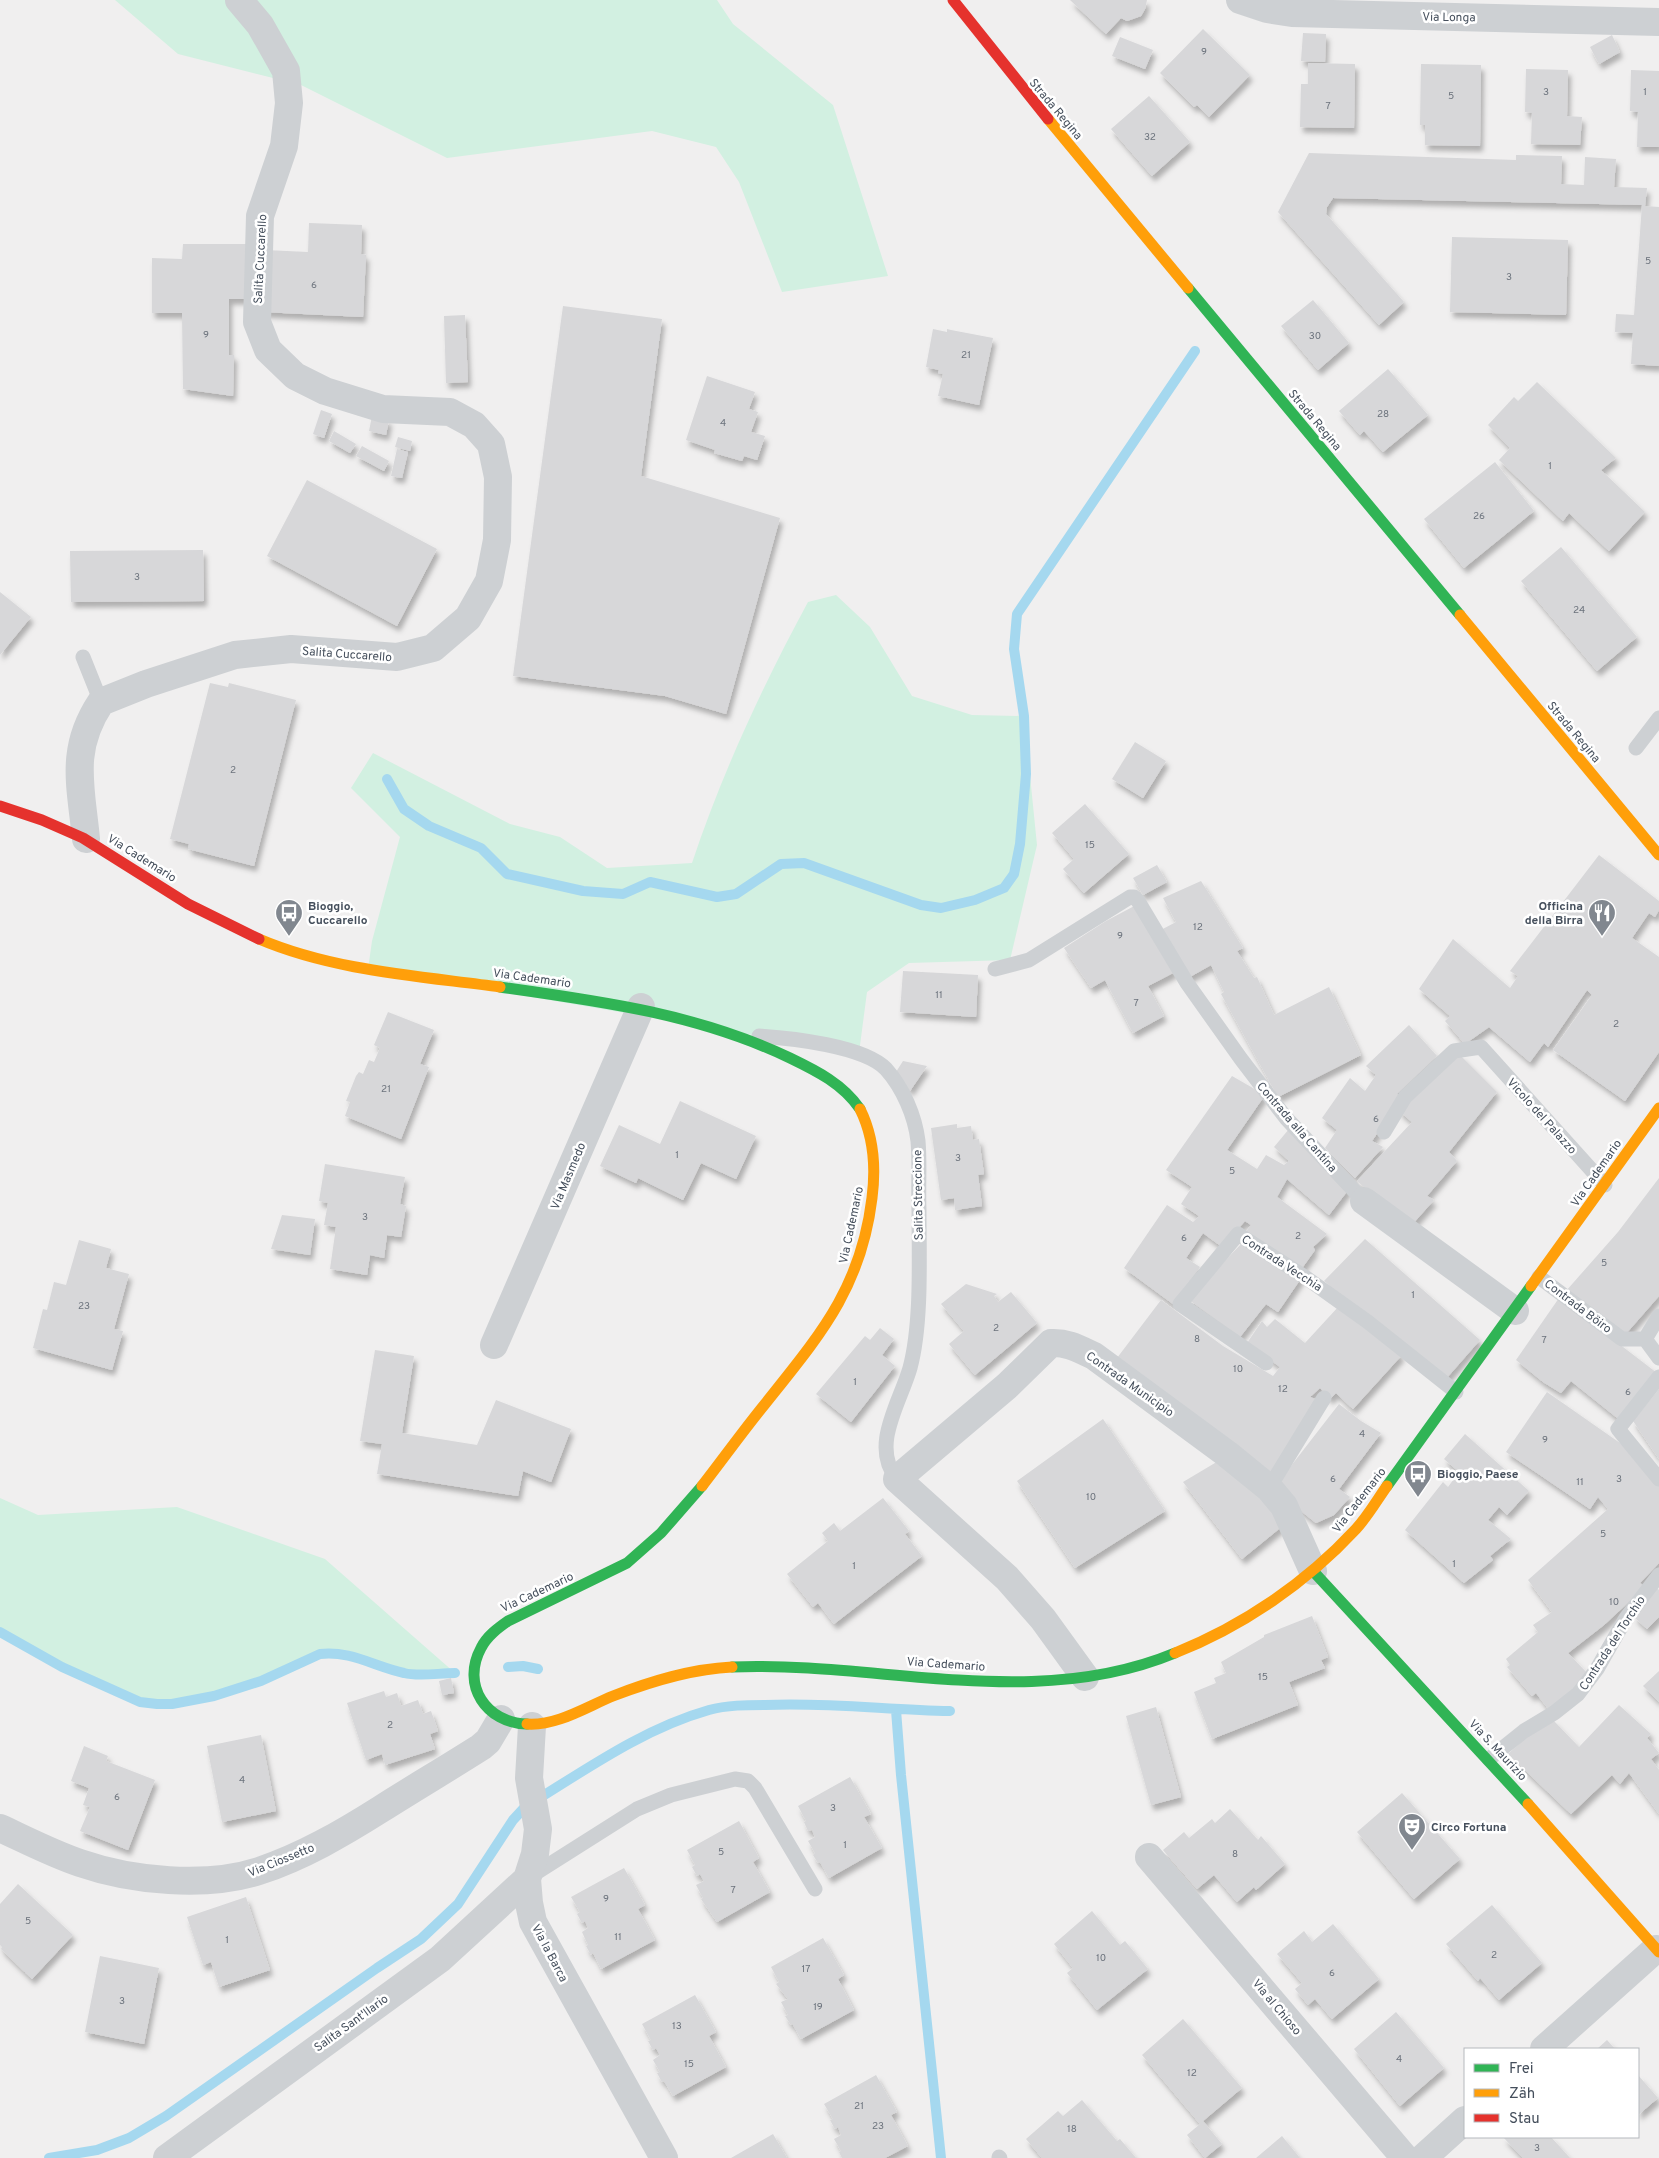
<svg xmlns="http://www.w3.org/2000/svg" width="1659" height="2158" viewBox="0 0 1659 2158" font-family="Overpass,sans-serif">
	<style>
		.green { fill: #d2f0e1 }
		.lines { fill: none; stroke-linecap: round; stroke-linejoin: round }
		.stream { stroke: #a5d8ef; stroke-width: 10 }
		.building { fill: #d7d7d9; filter: url(#shadow) }
		.lane { stroke: #cdd0d3; stroke-width: 15 }
		.street { stroke: #cdd0d3; stroke-width: 28 }
		.fast { stroke: #30b455; stroke-width: 11 }
		.slow { stroke: #ff9f0a; stroke-width: 11 }
		.jam { stroke: #e5322d; stroke-width: 11 }
		.labels { text-anchor: middle; stroke-width: 5; stroke-linejoin: round; paint-order: stroke }
		.number-label { font-size: 10px; fill: #6b727c }
		.street-label { font-size: 12px; fill: #454f5c; stroke: #fff }
		.poi-label { font-size: 12px; font-weight: bold; fill: #454f5c; stroke: #fff; text-anchor: start }
	</style>
	<defs>
		<filter id="shadow"><feDropShadow dx="3" dy="5.5" stdDeviation="2.5" flood-color="#0004"/></filter>
	</defs>
	<rect width="100%" height="100%" fill="#f0efef"/>
	<path class="green" d="M115,0h602l16,24 100,81 55,171 -106,16 -43,-110 -23,-35 -64,-16 -205,27 -146,-73 -123,-31z
		M836,595l34,32 42,69 60,19 52,1 13,129 -27,115 -101,3 -42,29 -8,61 -491,-84 4,-28 28,-104 -49,-49 22,-35 137,71 50,13 47,31 85,-5c30,-90 71,-178 116,-261z
		M0,1498l38,17 139,-8 148,52 130,114c-16,0 -36,4 -51,0 -28,-6 -56,-23 -84,-19l-59,27 -47,15 -42,8h-15l-17,-3 -78,-34 -62,-35z"/>
	<g class="lines">
		<path class="stream" d="M387,779l17,30 25,17 52,22 26,26 76,17 40,3 27,-12 67,15 19,-3 45,-30 23,-1 117,42 20,3 34,-8 29,-12 10,-14 6,-30 6,-70 -2,-58 -10,-67 3,-35 178,-263
			M0,1632l62,35 78,35 17,2h15l42,-8 47,-15 59,-27c29,-4 56,13 84,19 15,4 35,0 51,0
			M508,1667l15,-1 15,3
			M896,1710l5,65 40,383
			M49,2158l48,-8 32,-12 37,-22 211,-148 44,-29 37,-35 55,-84 12,-13c59,-36 117,-78 184,-97 18,-5 38,-5 56,-5 62,-3 123,5 185,6"/>
	</g>
	<path class="building" d="M1070,0h77l-2,9 -4,7 -14,5 -6,-3 -15,16z
		M1203,29l47,46 -41,42 -12,-12 -3,2 -34,-34z
		M1303,33l23,1 -1,28 -24,-1z
		M1612,35l8,17 -21,12 -9,-17z
		M1120,37l33,13 -8,19 -33,-13z
		M1308,63l47,1 -1,64 -54,-1 1,-43h7z
		M1421,64l60,1 -1,81 -55,-1v-20h-5z
		M1526,69l42,1 -1,46 15,1 -2,28 -49,-1 1,-31 -7,-1z
		M1631,70l28,1v76h-22l1,-35 -8,-1z
		M1149,96l41,46 -38,34 -41,-47z
		M1309,153l207,7v-5l46,1 -1,28 23,1 1,-28 31,2 -2,28 33,1 -2,18 14,1v159l-28,-2 2,-31 -18,-1 1,-18 18,1 8,-110 -309,-7 -6,9 -1,7 78,88 -25,23 -101,-113z
		M309,223l53,2 -1,29 5,1 -3,62 -101,-5 3,-62 43,2z
		M1452,237l116,3 -2,75 -116,-3z
		M183,244h70v55h-24v56h5l-1,41 -50,-7 -1,-76h-30v-55l30,1z
		M1313,300l36,43 -31,27 -37,-44z
		M563,306l99,13 -21,157 139,42 -54,196 -61,-18 -152,-20z
		M465,315l3,67 -22,1 -2,-67z
		M933,329l14,3v-3l4,1 42,8 -14,67 -41,-9 5,-22 -5,-1 1,-3 -13,-3z
		M1388,369l40,46 -45,37 -19,-21 -4,4 -21,-24z
		M707,376l48,16 -6,17 9,3 -7,20 14,4 -8,24 -13,-4 -2,5 -28,-8 1,-3 -29,-10z
		M1537,382l79,76 -15,12 44,42 -36,39 -40,-38 -6,8 -64,-61 11,-12 -22,-23 26,-28 4,4z
		M321,410l11,4 -8,24 -11,-4z
		M372,416l17,4 -3,15 -17,-4z
		M334,431l22,13 -6,9 -21,-12z
		M398,437l14,4 -2,10 -15,-4z
		M362,446l27,15 -5,10 -28,-15z
		M397,449l11,3 -6,26 -11,-2z
		M1495,462l39,49 -70,57 -40,-49z
		M307,480l130,69 -40,77 -130,-70z
		M1561,547l76,90 -40,34 -76,-90z
		M203,550l1,51 -133,1 -1,-51z
		M0,592l31,25 -31,38z
		M210,683l18,4 1,-4 67,17 -42,166 -66,-17 1,-5 -19,-5z
		M1135,742l31,19 -23,37 -31,-19z
		M1085,804l44,50 -45,39 -21,-24 11,-10 -22,-26z
		M1599,855l60,46v9l-4,7 -6,-4 -17,25 27,19v95l-34,49 -72,-51 39,-55 -5,-5 -39,57 -4,-4 -14,19 -41,-35 -24,17 -20,-23 5,-5 -31,-27 34,-50 57,49 8,-12 -8,-5z
		M1157,865l10,17 -24,13 -10,-17z
		M1201,881l42,67 -6,3 17,27 3,-1 17,38 55,-28 32,68 -83,42 -57,-103 3,-2 -13,-27 -23,13 -29,-47 17,-9 -13,-24z
		M1138,904l37,68 -27,14 16,30 -31,17 -28,-53 -14,8 -27,-40 42,-27z
		M903,971l75,4 -2,42 -76,-5z
		M388,1012l46,18 -14,34 9,3 -28,72 -56,-23 5,-14 -4,-1 10,-25 3,-4 4,2 6,-14 5,2 6,-14 -6,-3z
		M1409,1025l28,31 -40,38 5,3 -30,44 11,6 -28,31 -30,-30 12,-18 -15,-12 28,-40 15,13 11,-16 -10,-9z
		M1460,1055l37,37 -48,60 8,9 -30,35 7,4 -24,27 -53,-46 55,-59 -14,-12z
		M903,1061l24,5 -17,25 -14,-19z
		M1232,1076l33,19 -38,55 30,19 9,-14 18,10 5,-4 -15,-14 15,-18 60,60 -20,26 -42,-36 -10,18 50,37 -14,13 2,3 -15,21 -56,-37 7,-9 -6,-4 -23,26 -19,-14 -17,25 14,9 -27,37 -49,-36 43,-63 26,17 6,-6 -18,-12 11,-17 -26,-17z
		M680,1101l76,35 -20,43 -35,-16 -18,37 -45,-22 -2,5 -36,-17 19,-41 41,19z
		M957,1124v4l14,-2 2,14 6,-1 5,35 -6,1 4,31 -27,4 -1,-12 -13,2 -10,-72z
		M325,1164l80,13 -5,27 6,2 -5,31 -14,-2 -3,23 -14,-3 -3,20 -37,-6 6,-42 -12,-2 4,-22 -9,-2z
		M1659,1178v118l-35,40 -58,-45 52,-59z
		M282,1215l33,4 -5,36 -39,-6z
		M1365,1239l115,101 -35,40 -121,-99z
		M79,1240l32,9 -5,19 23,6 -15,55 9,2 -11,39 -79,-22 10,-39 4,1 7,-28 12,3z
		M1245,1240l57,37 -24,35 -12,-8 -26,33 -52,-38z
		M966,1284l31,10 -3,2 4,6 13,-10 26,31 -62,52 -26,-31 15,-13 -23,-27z
		M1559,1298l98,75 -36,48 -50,-40 -10,12 -18,-11 -27,-22z
		M1161,1300l62,46 50,30 7,-9 -33,-24 15,-22 5,6 8,-8 30,24 34,-37 63,49 -49,54 -17,-16 -6,6 -10,-11 -10,9 5,2 -47,80 -151,-121z
		M880,1328l14,11 -12,16 13,11 -44,56 -35,-28 49,-58 5,4z
		M375,1350l39,6 -12,77 75,12 19,-45 75,29 -20,53 -28,-11 -5,25 -141,-22 5,-30 -22,-3z
		M1659,1389v70l-26,-38z
		M1547,1392l83,58 29,34v79l-19,20 5,4 -41,38 -36,28 19,20 -28,32 -10,5 -13,-17 -4,3 -25,-29 3,-2 -4,-6 32,-27 -5,-7 19,-13 -24,-32 80,-71 -10,-12 -8,12 -84,-57z
		M1339,1404l22,17 20,12 -42,56 11,8 -16,18 -18,8 -20,-16 -19,-23z
		M1103,1419l62,92 -90,57 -58,-87z
		M1465,1434l64,57 -22,24 -8,-8 -11,13 23,19 -21,17 3,4 -29,23 -59,-53 38,-48 5,5 11,-15 -15,-13z
		M1225,1457l60,67 -43,35 -59,-77z
		M883,1498l26,33 -4,3 17,22 -88,68 -16,-21 -5,4 -26,-33 41,-33 -6,-8 12,-10 6,8z
		M1657,1588l2,2v27l-12,12 -13,-12z
		M1312,1616l16,41 -7,3 4,8 -36,14 9,23 -86,34 -18,-47 22,-9 -2,-5 12,-5 -5,-11 43,-25v-2z
		M1659,1671v31l-16,-16z
		M451,1678l3,15 -12,2 -3,-14z
		M384,1691l2,6 11,-4 4,13 17,-6 5,14 8,-3 7,20 -8,3 5,15 -50,16 -3,-11 -16,6 -19,-57z
		M1619,1705l32,29 -4,4 12,15 -8,6 8,11v44l-30,-41 -9,11 -8,-9 -41,39 -63,-60 33,-30 13,-3 25,26z
		M1156,1707l25,90 -30,8 -25,-89z
		M261,1735l15,76 -54,11 -15,-76z
		M84,1746l24,10 -2,5 49,19 -27,70 -48,-19 10,-24 -7,-2 6,-17 -18,-7z
		M850,1777l21,37 -7,3 18,31 -53,30 -9,-16 -2,1 -5,-8 2,-2 -7,-12 7,-4 -3,-7 -4,1 -4,-9 2,-1 -8,-15z
		M1402,1793l58,66 -46,40 -57,-67z
		M1230,1809l28,31 3,-4 24,28 -29,26 -2,-3 -17,15 -23,-27 -17,14 -34,-39 21,-18 5,6 23,-19 3,4z
		M739,1821l20,37 -6,4 17,30 -53,30 -16,-23 2,-1 -7,-13 8,-4 -4,-7 -3,2 -5,-9 3,-2 -8,-15z
		M624,1868l21,37 -7,4 17,31 -54,29 -8,-16 -2,2 -5,-9 2,-1 -6,-13 6,-4 -3,-7 -3,2 -5,-9 3,-2 -9,-15z
		M18,1884l55,51 -41,44 -31,-30 1,-2 -2,-2v-41z
		M246,1897l24,73 -51,17 -8,-25 -8,3 -16,-48z
		M1492,1905l50,58 -43,37 -19,-22 -2,3 -32,-37z
		M1092,1911l28,34 5,-4 23,28 -51,41 -30,-37 6,-5 -19,-24z
		M1333,1924l46,55 -47,40 -17,-20 -7,6 -13,-16 7,-6 -25,-29 27,-23 8,11z
		M823,1938l21,37 -6,4 16,31 -53,29 -9,-16 -1,2 -6,-9 3,-1 -7,-13 7,-3 -12,-15 3,-2 -8,-15z
		M100,1956l59,12 -15,76 -59,-12z
		M695,1995l21,37 -7,4 17,31 -53,29 -9,-15 -2,1 -5,-9 3,-1 -7,-12 7,-5 -4,-7 -3,2 -5,-9 3,-1 -9,-16z
		M1396,2012l48,56 -44,38 -46,-57z
		M1183,2019l59,69 -39,33 19,23 -17,14 -18,-23 13,-11 -58,-69z
		M1607,2040l8,9h-18z
		M876,2075l21,37 -6,3 17,31 -23,12h-43l-3,-6 2,-1 -7,-12 7,-4 -3,-8 -3,2 -5,-9 3,-1 -9,-15z
		M1638,2075l20,23 -20,17z
		M1082,2100l35,41 3,-2 16,19h-94l-16,-19 32,-28 5,5z
		M773,2134l14,24h-56z
		M1282,2136l18,22h-44z
		M1503,2137h48l19,21h-47z"/>
	<g class="lines">
		<path class="lane" d="M83,657l18,45
			M1636,748l23,-30
			M995,969l34,-9 101,-63h4l4,4 49,82 54,76 45,59 78,83
			M759,1036c32,2 105,10 127,33 17,19 29,47 32,72 2,23 0,46 1,69 0,47 3,113 -9,158 -10,35 -40,78 -13,111
			M1384,1132l21,-35 49,-46 27,-4 124,138
			M1539,1277l83,62h23
			M1659,1316l-14,23 14,19
			M1266,1363l-86,-59 58,-70 67,43 63,45 88,70
			M1659,1377l-41,52 41,50
			M1269,1488l55,-90
			M1489,1759l35,-28 30,-18 24,-19 19,-25 29,-51 33,-43
			M528,1878l109,-69 34,-14 64,-16 13,2 7,7 60,101
			M999,2157l1,1"/>
		<path class="street" d="M1240,0l27,9 25,4 367,9
			M86,839c-5,-53 -17,-89 15,-137l45,-18 89,-29 56,-6 106,8 36,-9 35,-30 21,-37 8,-41 1,-63 -7,-33 -17,-19 -24,-13 -67,-3 -58,-18 -30,-15 -27,-26 -11,-28 3,-106 24,-70 5,-43 -3,-32 -26,-46 -21,-25
			M1364,1201l151,110
			M494,1345l147,-338
			M1085,1677l-42,-58 -36,-41 -110,-99 110,-93 44,-43c16,-1 28,6 43,13l133,98 42,34 15,18 29,65
			M532,1726l-3,52 9,51 -3,25 -8,25 2,24 4,19 131,236
			M0,1828c26,12 53,26 80,35 52,18 126,25 179,8 43,-14 84,-38 122,-62 33,-21 67,-41 100,-62l7,-6 13,-22
			M1149,1857l256,301
			M1544,2049l112,-100
			M167,2158l273,-199 87,-80
			M1423,2158l42,-38"/>
		<path class="fast" d="M1188,288l272,327
			M500,987c100,14 198,27 290,71 27,13 53,26 70,51
			M1387,1486l144,-200
			M1313,1571l215,233
			M732,1667c148,-6 301,45 443,-14
			M527,1724c-41,-1 -66,-39 -46,-76 6,-12 17,-20 27,-27l119,-58 34,-30 41,-47"/>
		<path class="slow" d="M1048,119l140,169
			M1460,615l199,240
			M259,939c75,32 161,37 241,48
			M1531,1286l128,-178
			M702,1486c21,-27 41,-55 63,-82 54,-68 96,-115 107,-206 4,-31 2,-61 -12,-89
			M1175,1653c68,-27 131,-70 181,-124 12,-13 21,-29 31,-43
			M527,1724c30,2 59,-17 86,-28 39,-15 78,-27 119,-29
			M1528,1804l131,148"/>
		<path class="jam" d="M953,0l95,119
			M0,806l42,14 41,18 105,66 71,35"/>
	</g>
	<defs>
		<symbol id="bus-pin" viewBox="-11 -11 22 30"><path d="M0 17L-7.5 6A9.5 9.5 0 1 1 7.5 6Z" fill="#81878f" stroke="#fff"/><path d="M-5-6H5V4H4V6H2V4H-2V6H-4V4H-5ZM-3.5-4V0h7V-4ZM-3.5 1.2v1.5H-2V1.2ZM2 1.2v1.5H3.5V1.2Z" fill="#fff"/></symbol>
		<symbol id="restaurant-pin" viewBox="-11 -11 22 30"><path d="M0 17L-7.5 6A9.5 9.5 0 1 1 7.5 6Z" fill="#81878f" stroke="#fff"/><path d="M-5-6h1v4h1v-4h1v4h1v-4h1v5L-1.5 .5V6h-2V.5L-5-1ZM5-6V6H3V1.5H1.5Q1.5-4 5-6Z" fill="#fff"/></symbol>
		<symbol id="theatre-pin" viewBox="-11 -11 22 30"><path d="M0 17L-7.5 6A9.5 9.5 0 1 1 7.5 6Z" fill="#81878f" stroke="#fff"/><path d="M-5-5.5Q0-4 5-5.5V0Q5 5 0 6Q-5 5-5 0ZM-3.3-2.5H-1v1.5H-3.3ZM1-2.5H3.3v1.5H1ZM-2.8 1Q0 5.5 2.8 1Z" fill="#fff"/></symbol>
	</defs>
	<g fill-rule="evenodd">
		<use href="#bus-pin" x="273" y="897" width="32" height="43"/>
		<use href="#restaurant-pin" x="1586" y="897" width="32" height="43"/>
		<use href="#bus-pin" x="1402" y="1458" width="32" height="43"/>
		<use href="#theatre-pin" x="1396" y="1811" width="32" height="43"/>
	</g>
	<g class="labels">
		<g class="number-label">
			<text x="1204" y="55">9</text>
			<text x="1546" y="95">3</text>
			<text x="1645" y="95">1</text>
			<text x="1451" y="99">5</text>
			<text x="1328" y="109">7</text>
			<text x="1150" y="140">32</text>
			<text x="1648" y="264">5</text>
			<text x="1509" y="280">3</text>
			<text x="314" y="288">6</text>
			<text x="206" y="338">9</text>
			<text x="1315" y="339">30</text>
			<text x="966" y="358">21</text>
			<text x="1383" y="417">28</text>
			<text x="723" y="426">4</text>
			<text x="1550" y="469">1</text>
			<text x="1479" y="519">26</text>
			<text x="137" y="580">3</text>
			<text x="1579" y="613">24</text>
			<text x="233" y="773">2</text>
			<text x="1090" y="848">15</text>
			<text x="1198" y="930">12</text>
			<text x="1120" y="939">9</text>
			<text x="939" y="998">11</text>
			<text x="1136" y="1006">7</text>
			<text x="1616" y="1027">2</text>
			<text x="386" y="1092">21</text>
			<text x="1376" y="1122">6</text>
			<text x="677" y="1158">1</text>
			<text x="958" y="1161">3</text>
			<text x="1232" y="1174">5</text>
			<text x="365" y="1220">3</text>
			<text x="1298" y="1239">2</text>
			<text x="1184" y="1241">6</text>
			<text x="1604" y="1266">5</text>
			<text x="1413" y="1298">1</text>
			<text x="84" y="1309">23</text>
			<text x="996" y="1331">2</text>
			<text x="1197" y="1342">8</text>
			<text x="1544" y="1343">7</text>
			<text x="1238" y="1372">10</text>
			<text x="855" y="1385">1</text>
			<text x="1283" y="1392">12</text>
			<text x="1628" y="1395">6</text>
			<text x="1362" y="1437">4</text>
			<text x="1545" y="1443">9</text>
			<text x="1333" y="1482">6</text>
			<text x="1619" y="1482">3</text>
			<text x="1580" y="1485">11</text>
			<text x="1091" y="1500">10</text>
			<text x="1603" y="1537">5</text>
			<text x="1454" y="1567">1</text>
			<text x="854" y="1569">1</text>
			<text x="1614" y="1605">10</text>
			<text x="1263" y="1680">15</text>
			<text x="390" y="1728">2</text>
			<text x="242" y="1783">4</text>
			<text x="117" y="1800">6</text>
			<text x="833" y="1811">3</text>
			<text x="845" y="1848">1</text>
			<text x="721" y="1855">5</text>
			<text x="1235" y="1857">8</text>
			<text x="733" y="1893">7</text>
			<text x="606" y="1902">9</text>
			<text x="28" y="1924">5</text>
			<text x="618" y="1940">11</text>
			<text x="227" y="1943">1</text>
			<text x="1494" y="1958">2</text>
			<text x="1101" y="1961">10</text>
			<text x="806" y="1972">17</text>
			<text x="1332" y="1976">6</text>
			<text x="122" y="2004">3</text>
			<text x="818" y="2010">19</text>
			<text x="677" y="2029">13</text>
			<text x="1399" y="2062">4</text>
			<text x="689" y="2067">15</text>
			<text x="1192" y="2076">12</text>
			<text x="859" y="2109">21</text>
			<text x="878" y="2129">23</text>
			<text x="1072" y="2132">18</text>
			<text x="1537" y="2151">3</text>
		</g>
		<g class="street-label">
			<text transform="translate(1449 17) rotate(1)" y="4">Via Longa</text>
			<text transform="translate(1056 109) rotate(50)" y="4">Strada Regina</text>
			<text transform="translate(260 259) rotate(-87)" y="4">Salita Cuccarello</text>
			<text transform="translate(1315 420) rotate(50)" y="4">Strada Regina</text>
			<text transform="translate(347 654) rotate(4)" y="4">Salita Cuccarello</text>
			<text transform="translate(1574 732) rotate(50)" y="4">Strada Regina</text>
			<text transform="translate(142 858) rotate(32)" y="4">Via Cademario</text>
			<text transform="translate(532 978) rotate(8)" y="4">Via Cademario</text>
			<text transform="translate(1542 1116) rotate(48)" y="4">Vicolo del Palazzo</text>
			<text transform="translate(1297 1127) rotate(49)" y="4">Contrada alla Cantina</text>
			<text transform="translate(1596 1173) rotate(-55)" y="4">Via Cademario</text>
			<text transform="translate(568 1176) rotate(-67)" y="4">Via Masmedo</text>
			<text transform="translate(918 1195) rotate(-91)" y="4">Salita Streccione</text>
			<text transform="translate(851 1225) rotate(-78)" y="4">Via Cademario</text>
			<text transform="translate(1282 1263) rotate(33)" y="4">Contrada Vecchia</text>
			<text transform="translate(1578 1306) rotate(37)" y="4">Contrada Böiro</text>
			<text transform="translate(1130 1384) rotate(35)" y="4">Contrada Municipio</text>
			<text transform="translate(1359 1500) rotate(-52)" y="4">Via Cademario</text>
			<text transform="translate(537 1592) rotate(-25)" y="4">Via Cademario</text>
			<text transform="translate(1612 1643) rotate(-57)" y="4">Contrada del Torchio</text>
			<text transform="translate(946 1664) rotate(4)" y="4">Via Cademario</text>
			<text transform="translate(1498 1750) rotate(47)" y="4">Via S. Maurizio</text>
			<text transform="translate(281 1860) rotate(-22)" y="4">Via Ciossetto</text>
			<text transform="translate(550 1953) rotate(62)" y="4">Via la Barca</text>
			<text transform="translate(1277 2007) rotate(50)" y="4">Via al Chioso</text>
			<text transform="translate(351 2023) rotate(-36)" y="4">Salita Sant'Ilario</text>
		</g>
		<g class="poi-label">
			<text x="308" y="910">Bioggio,<tspan x="308" dy="14">Cuccarello</tspan></text>
			<text x="1583" y="910" text-anchor="end">Officina<tspan x="1583" dy="14">della Birra</tspan></text>
			<text x="1437" y="1478">Bioggio, Paese</text>
			<text x="1431" y="1831">Circo Fortuna</text>
		</g>
	</g>
	<rect x="1464" y="2048" width="175" height="90" fill="#ffffff" stroke="#b5b9be"/>
	<rect x="1474" y="2064" width="25" height="8" fill="#30b455" stroke="#b5b9be"/>
	<text x="1509" y="2073" font-size="15" fill="#454f5c">Frei</text>
	<rect x="1474" y="2089" width="25" height="8" fill="#ff9f0a" stroke="#b5b9be"/>
	<text x="1509" y="2098" font-size="15" fill="#454f5c">Zäh</text>
	<rect x="1474" y="2114" width="25" height="8" fill="#e5322d" stroke="#b5b9be"/>
	<text x="1509" y="2123" font-size="15" fill="#454f5c">Stau</text>
</svg>
